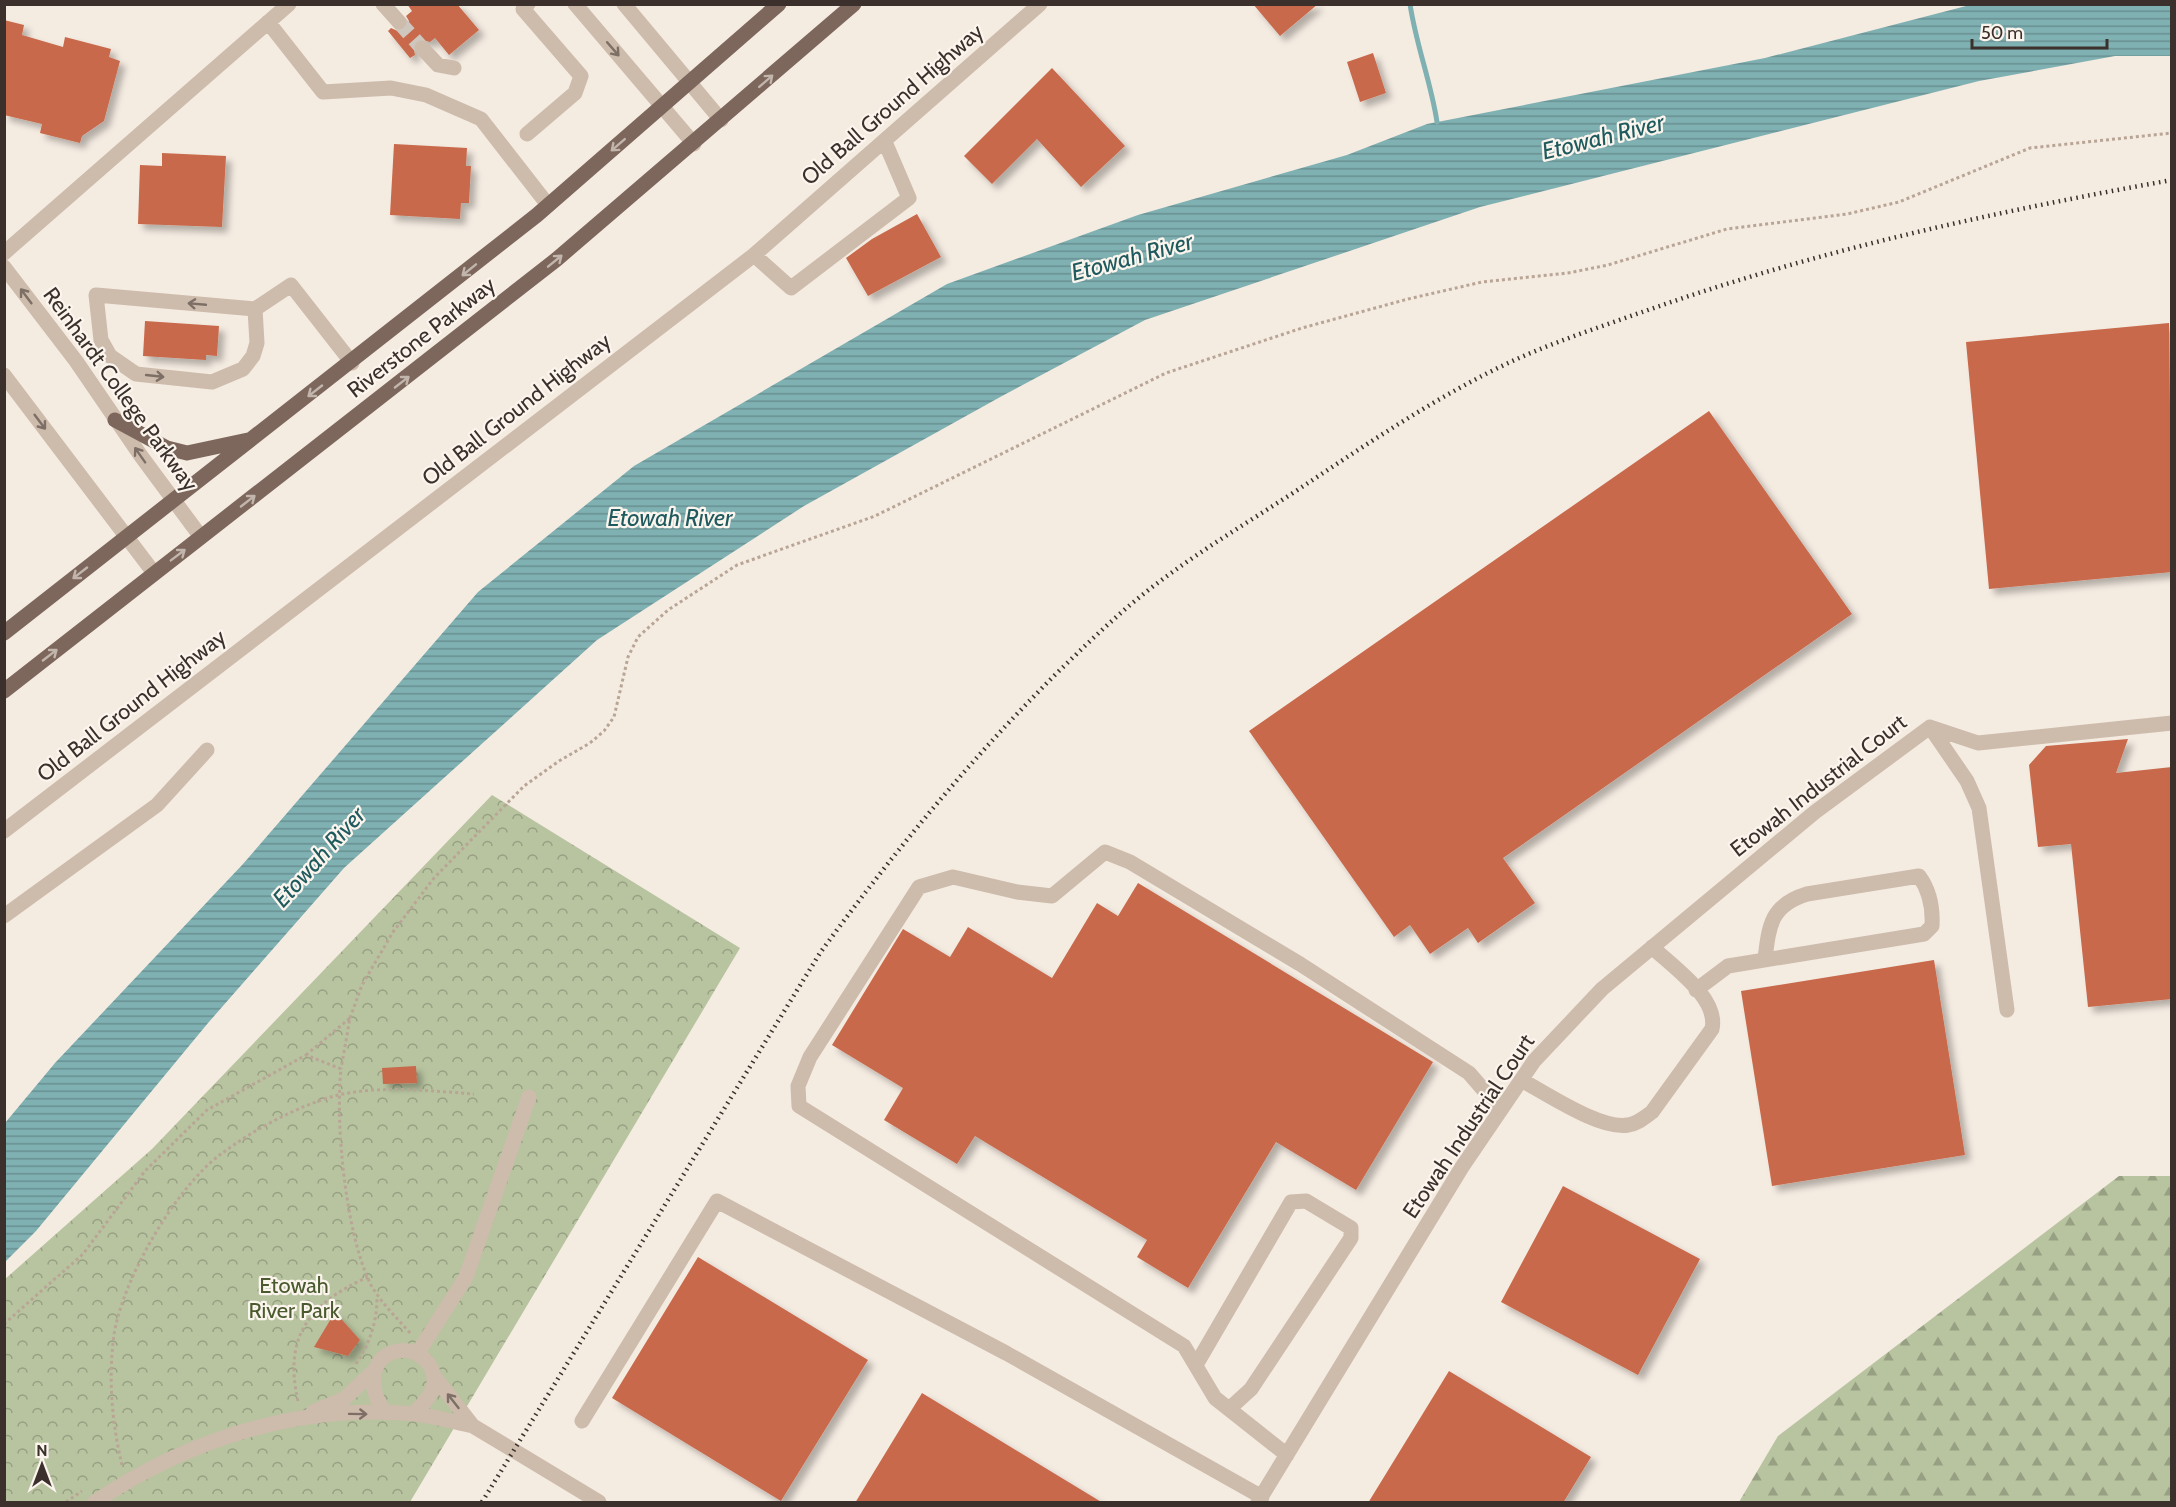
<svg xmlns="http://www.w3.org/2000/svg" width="2176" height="1507" viewBox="0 0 2176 1507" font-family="Cabin,sans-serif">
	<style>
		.forest { fill: url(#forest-firs) }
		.park { fill: url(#park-crowns) }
		.water { fill: url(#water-rules) }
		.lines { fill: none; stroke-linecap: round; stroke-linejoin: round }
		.stream { stroke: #7fb0b2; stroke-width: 5 }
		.building { fill: #c8694b; filter: url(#shadow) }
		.minor-tunnel { stroke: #cfc6bd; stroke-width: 15; stroke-dasharray: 15 8; stroke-linecap: butt }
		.path { stroke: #b9a596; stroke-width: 3; stroke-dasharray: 3 3; stroke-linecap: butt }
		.minor { stroke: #cdbbac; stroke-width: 15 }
		.major { stroke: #7d675c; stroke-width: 15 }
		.rail { stroke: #3b302b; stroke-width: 4.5; stroke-dasharray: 1.5 4.5; stroke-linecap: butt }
		.oneway { stroke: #7d6f65 }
		.oneway2 { stroke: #c2b5ac }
		.labels { text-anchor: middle; stroke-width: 4.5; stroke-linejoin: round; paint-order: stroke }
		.street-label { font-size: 22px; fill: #3b302b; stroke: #fbf5ee }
		.park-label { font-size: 22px; fill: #4a5a2e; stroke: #fbf5ee }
		.water-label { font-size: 24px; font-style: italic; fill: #1f5a5e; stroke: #fbf5ee }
	</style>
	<defs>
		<pattern id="forest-firs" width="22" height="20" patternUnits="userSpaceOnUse" patternTransform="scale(1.5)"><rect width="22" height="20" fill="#b8c4a0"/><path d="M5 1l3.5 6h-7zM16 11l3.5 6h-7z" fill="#97a083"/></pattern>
		<pattern id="park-crowns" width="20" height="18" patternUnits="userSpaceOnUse" patternTransform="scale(1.5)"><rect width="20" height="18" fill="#b8c4a0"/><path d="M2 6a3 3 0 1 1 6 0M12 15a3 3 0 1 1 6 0" fill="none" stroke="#97a083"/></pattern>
		<pattern id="water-rules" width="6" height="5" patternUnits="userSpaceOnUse" patternTransform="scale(1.5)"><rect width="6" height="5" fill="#7fb0b2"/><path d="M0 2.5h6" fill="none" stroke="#699091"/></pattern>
		<filter id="shadow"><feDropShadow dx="5.5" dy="5.5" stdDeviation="3" flood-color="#0004"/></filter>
	</defs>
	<rect width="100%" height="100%" fill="#f4ebe1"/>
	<path class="forest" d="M2119,1176h52v326h-432l39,-66z"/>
	<path class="park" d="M492,795l248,153 -330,554h-405l-1,-222 148,-131z"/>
	<path class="water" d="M1970,5h201v51h-56l-136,25 -499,126 -335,113 -143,76 -198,110 -207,134 -253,228 -136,155 -172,208 -31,31v-139l50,-60 188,-199 235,-272 156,-126 313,-182 191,-69 209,-60 80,-31 338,-66z"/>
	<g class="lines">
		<path class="stream" d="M1410,4c6,41 21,78 27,118"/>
	</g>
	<path class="building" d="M407,4h50l22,26 -30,25 -14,-17 -5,4 -11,-3 -6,6 2,10 -5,3 -22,-27 3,-3 9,4 6,-3 3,-8 -3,-5 6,-5z
		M1253,4h65l-38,32z
		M4,20l20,5 -2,10 41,12 2,-10 46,12 -2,8 11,4 -16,60 -22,15 -2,7 -40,-10 2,-9 -38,-9z
		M1373,53l13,40 -26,9 -13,-40z
		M1052,68l73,78 -44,41 -44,-48 -45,45 -28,-28z
		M394,144l73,4 -1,18h5l-2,37h-8l-1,16 -70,-4z
		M162,153l64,3 -4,71 -84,-3 2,-59 22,1z
		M917,214l24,43 -73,39 -22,-38 26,-19z
		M145,321l74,5 -2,30 -11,-1v5l-63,-4z
		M2169,323l3,249 -183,17 -23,-247z
		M1709,411l143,203 -349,244 32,45 -57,40 -10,-15 -38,26 -20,-29 -16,12 -145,-206z
		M2128,739l-12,34 56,-6v232l-84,8 -17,-163 -33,3 -9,-82 17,-19z
		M1138,883l295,179 -77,128 -80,-48 -88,146 -51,-31 10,-17 -172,-104 -18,28 -73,-44 19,-32 -71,-43 71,-116 47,28 18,-30 84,51 45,-75 21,13z
		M1934,960l31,195 -193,31 -31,-195z
		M416,1066l1,17 -34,1 -1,-16z
		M1563,1186l137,73 -62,116 -137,-73z
		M698,1257l170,103 -87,141 -169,-103z
		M335,1312l25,28 -12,16 -34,-9z
		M1449,1371l142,86 -28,46h-195z
		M922,1393l181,110h-248z"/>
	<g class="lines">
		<path class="minor-tunnel" d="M399,22l23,26"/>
		<path class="path" d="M350,1018l12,-33 31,-53 41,-54 90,-92 35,-25 31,-18 14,-12 10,-14 14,-60 10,-20 30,-27 69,-45 138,-49 291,-143 136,-45 106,-29 74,-17 86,-9 40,-8 119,-36 120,-15 52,-12 131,-54 142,-15
			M306,1055l44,-37 -9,51
			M4,1324l79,-70 62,-83 62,-61 99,-55 35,14c-6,55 5,167 30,216 11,19 26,33 40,49
			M356,1364c14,-21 21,-42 21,-67
			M298,1401c-15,-65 12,-98 70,-124
			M122,1465c-10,-41 -14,-88 -8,-130 8,-55 62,-148 107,-181 32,-24 78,-49 117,-59 44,-10 93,-4 136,-1
			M66,1502l16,-11"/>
		<path class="minor" d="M383,4l16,18
			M575,4l119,140
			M624,4l97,116
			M268,22l55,70 68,-4 35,7 55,24 67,86
			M422,48l16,17 16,3
			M527,134l48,-41 6,-17 -58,-67 5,-5
			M4,253l285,-249
			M754,255l37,33 118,-90 -24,-56
			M4,267l72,94 65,95 60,81
			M255,309l2,34 -4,13 -10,13 -31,13 -76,-8 -26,-18 -9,-16 -5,-45 159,14 36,-24 61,78
			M4,375l150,198
			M1930,727l37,54 12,27 28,202
			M1930,727l48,16 194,-20
			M4,831l750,-576 286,-251
			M4,916l153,-111 50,-55
			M1696,990l32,-24 196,-32 8,-8c1,-18 -2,-35 -13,-50l-112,18c-36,11 -38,31 -42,65
			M1521,1080c25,13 79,50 107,45 9,-1 17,-8 24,-13l60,-83c7,-31 -39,-62 -60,-82
			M417,1354l49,-77 63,-180
			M1196,1365l95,-163 15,-1 45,27v10l-100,151 -22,20
			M434,1376l39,50 126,76
			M313,1412l31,-13 29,-27
			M386,1413c-17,-19 -20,-56 12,-62 21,-4 41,16 35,37 -3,10 -13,19 -20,26
			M582,1421l135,-220 289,152 256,144
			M1287,1455l-72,-57 -31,-52 -385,-240 -1,-20 12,-29 109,-170 34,-10 64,15 35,4 53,-44 25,10 170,102 169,109 32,37
			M95,1502c93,-63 207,-99 320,-88 19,2 39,8 58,12
			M1258,1502l204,-335 72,-106 68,-72 213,-177 115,-85"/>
		<path class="major" d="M115,420l52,28 20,5 61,-13
			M4,633l533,-418 242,-211
			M4,691l553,-432 297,-255"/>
		<path class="rail" d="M482,1502l338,-549c73,-100 152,-196 240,-283 33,-32 66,-64 103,-91 47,-35 99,-65 148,-98 62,-41 126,-84 193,-116 46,-22 96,-38 144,-55 171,-60 345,-98 524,-130"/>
	</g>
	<defs><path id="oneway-shaft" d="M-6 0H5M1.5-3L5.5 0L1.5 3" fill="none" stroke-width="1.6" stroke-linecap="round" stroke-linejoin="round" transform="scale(1.5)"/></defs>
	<g class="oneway">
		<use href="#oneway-shaft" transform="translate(613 49) rotate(49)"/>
		<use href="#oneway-shaft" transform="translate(26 296) rotate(-127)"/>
		<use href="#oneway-shaft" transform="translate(197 304) rotate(-175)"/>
		<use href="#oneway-shaft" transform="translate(155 376) rotate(6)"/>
		<use href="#oneway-shaft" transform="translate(40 422) rotate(53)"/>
		<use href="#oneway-shaft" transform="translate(140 455) rotate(-125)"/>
		<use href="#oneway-shaft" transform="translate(453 1401) rotate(-128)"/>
		<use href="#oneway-shaft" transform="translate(358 1414) rotate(1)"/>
	</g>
	<g class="oneway2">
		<use href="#oneway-shaft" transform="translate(766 81) rotate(-41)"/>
		<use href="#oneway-shaft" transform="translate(618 145) rotate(139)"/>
		<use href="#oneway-shaft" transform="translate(555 261) rotate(-39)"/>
		<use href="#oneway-shaft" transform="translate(469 270) rotate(141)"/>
		<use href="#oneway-shaft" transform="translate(402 382) rotate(-38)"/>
		<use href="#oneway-shaft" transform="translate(315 391) rotate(142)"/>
		<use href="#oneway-shaft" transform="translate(248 501) rotate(-38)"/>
		<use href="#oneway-shaft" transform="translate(178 555) rotate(-37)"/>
		<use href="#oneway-shaft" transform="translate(80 573) rotate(142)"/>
		<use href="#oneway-shaft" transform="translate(50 655) rotate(-38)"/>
	</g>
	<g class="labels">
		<g class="street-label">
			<text transform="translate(892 104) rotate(-41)" y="8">Old Ball Ground Highway</text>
			<text transform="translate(421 337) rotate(-38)" y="8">Riverstone Parkway</text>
			<text transform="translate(121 389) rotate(54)" y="8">Reinhardt College Parkway</text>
			<text transform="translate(516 409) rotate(-38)" y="8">Old Ball Ground Highway</text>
			<text transform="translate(131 705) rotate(-38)" y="8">Old Ball Ground Highway</text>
			<text transform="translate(1818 785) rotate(-38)" y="8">Etowah Industrial Court</text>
			<text transform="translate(1468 1126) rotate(-56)" y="8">Etowah Industrial Court</text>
		</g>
		<g class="park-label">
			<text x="294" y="1293">Etowah<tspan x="294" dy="25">River Park</tspan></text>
		</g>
		<g class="water-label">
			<text transform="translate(1603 137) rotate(-14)" y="8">Etowah River</text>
			<text transform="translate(1132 257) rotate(-15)" y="8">Etowah River</text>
			<text x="670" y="526">Etowah River</text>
			<text transform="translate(319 857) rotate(-48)" y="8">Etowah River</text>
		</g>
	</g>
	<rect width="2176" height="1507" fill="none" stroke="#3b302b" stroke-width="12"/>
	<g transform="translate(42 1465)" stroke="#fbf5ee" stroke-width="4.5" paint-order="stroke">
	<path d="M0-4.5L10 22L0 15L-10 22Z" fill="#3b302b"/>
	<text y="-9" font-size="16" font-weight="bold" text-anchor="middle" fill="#3b302b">N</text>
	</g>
	<path d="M1972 39v9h135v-9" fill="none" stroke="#3b302b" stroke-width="3"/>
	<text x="1981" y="39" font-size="18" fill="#3b302b" stroke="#fbf5ee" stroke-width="4.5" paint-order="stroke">50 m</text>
</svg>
